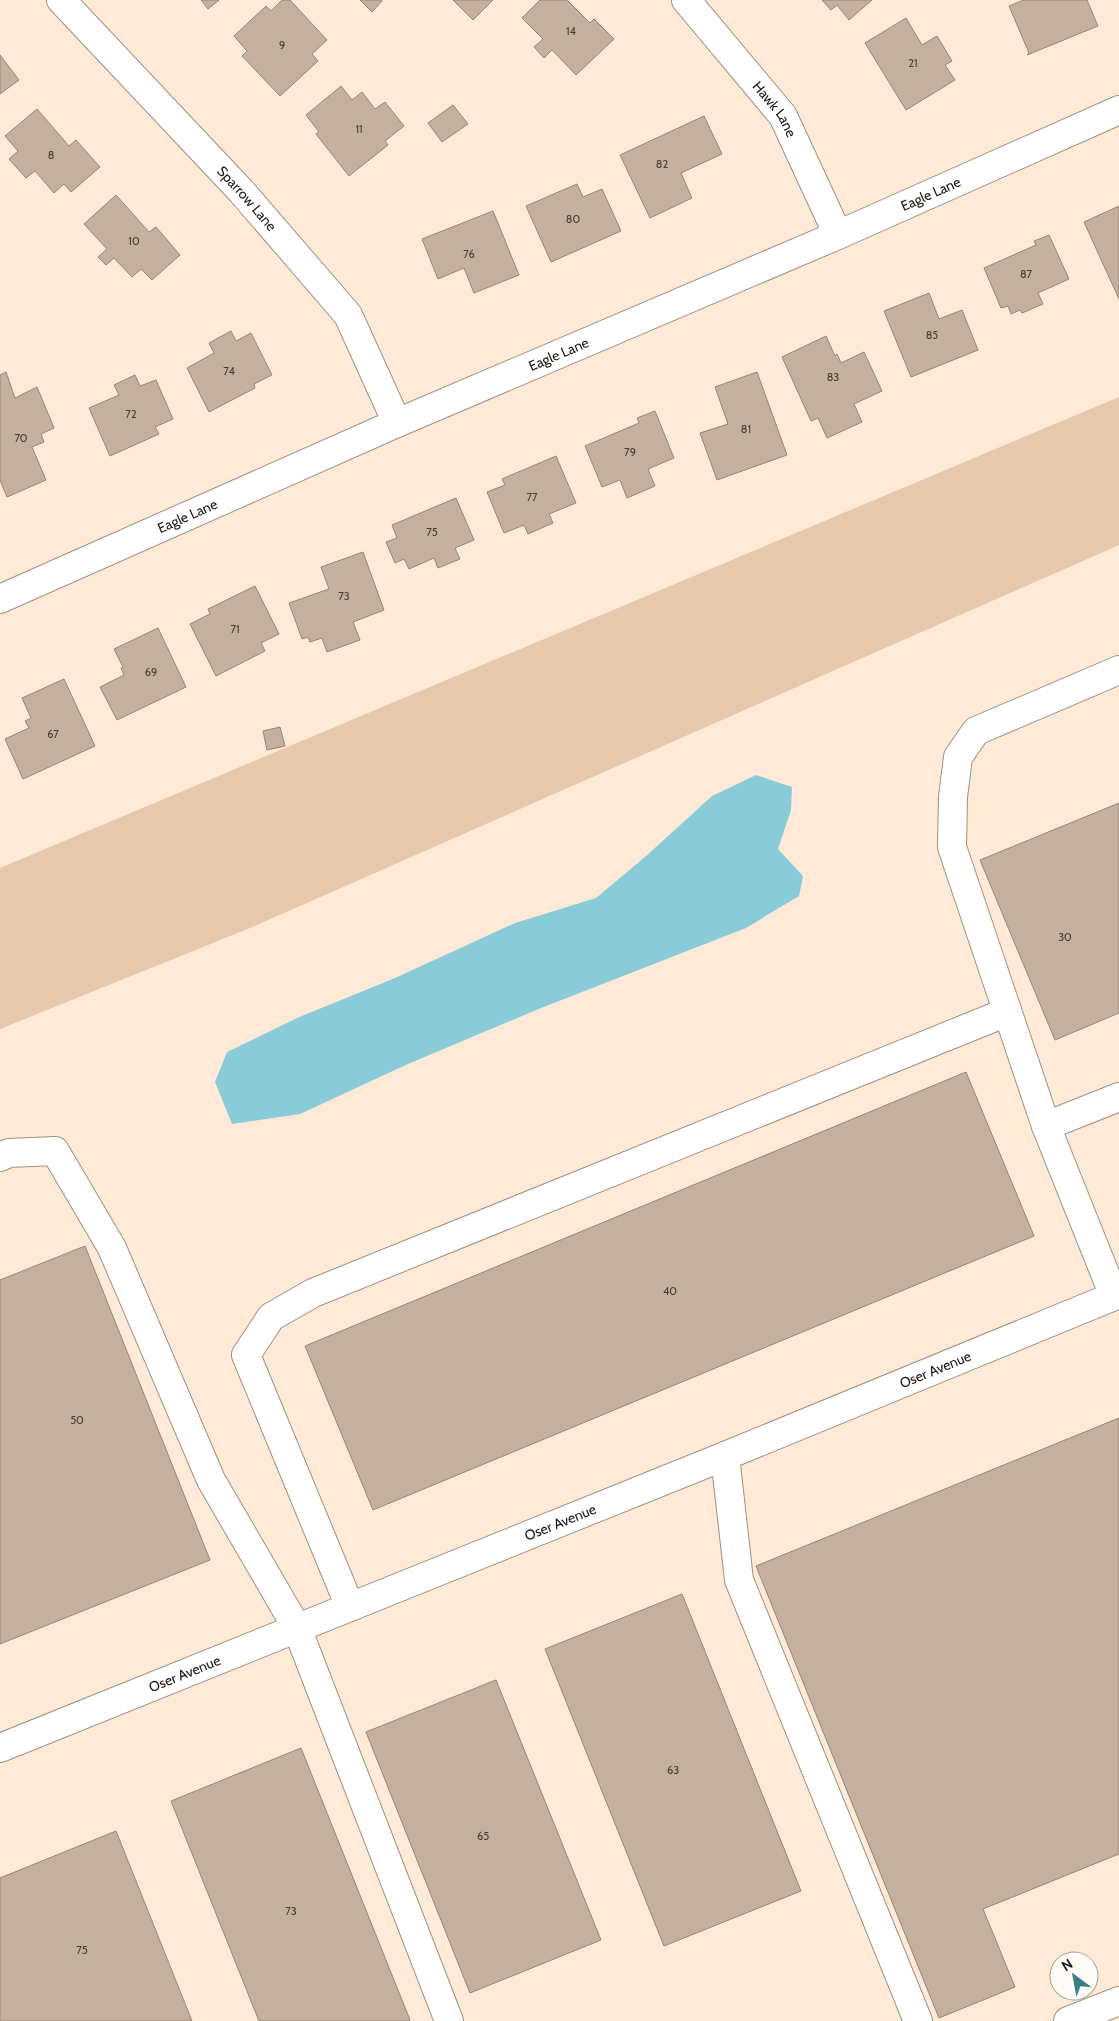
<svg xmlns="http://www.w3.org/2000/svg" width="1119" height="2021" viewBox="0 0 1119 2021" font-family="Cabin,sans-serif">
	<style>
		.green { fill: #e8c8ad }
		.water { fill: #89cbd8 }
		.building { fill: #c3b09f; stroke: #978474 }
		.lines { fill: none; stroke-linecap: round; stroke-linejoin: round }
		.minor-casing { stroke: #a28f7f; stroke-width: 30 }
		.minor { stroke: #fff; stroke-width: 28 }
		.labels { text-anchor: middle; stroke-width: 4; stroke-linejoin: round; paint-order: stroke }
		.number-label { font-size: 11px; fill: #483e35 }
		.street-label { font-size: 14px; fill: #1f1812; stroke: #fffbf7 }
	</style>
	<rect width="100%" height="100%" fill="#ffead8"/>
	<path class="green" d="M1119,397v148l-869,383 -250,101v-161z"/>
	<path class="water" d="M756,775l36,12 -1,23 -13,39 25,27 -4,20 -53,32 -205,80 -133,56 -108,50 -68,10 -17,-42 12,-30 70,-34 98,-40 120,-55 81,-25 49,-41 67,-61z"/>
	<path class="building" d="M201,0h18l-11,9z
		M282,0h8l37,40 -15,14 6,7 -38,35 -38,-40 5,-5 -13,-15 32,-30 5,5z
		M360,0h21l1,1 -10,11z
		M453,0h40l-20,20z
		M540,0h27l23,23 4,-4 20,20 -38,36 -24,-25 -8,8 -10,-11 9,-8 -21,-21z
		M822,0h50l-23,20 -12,-15 -6,5z
		M1024,0h63l11,26 -71,29 2,-2 -20,-47z
		M906,18l16,27 15,-9 15,25 -7,4 10,15 -49,30 -41,-67z
		M0,55l19,25 -19,14z
		M341,86l11,14 10,-8 13,17 10,-7 19,24 -19,15 3,4 -39,31 -33,-42 3,-2 -13,-17z
		M453,105l15,19 -26,18 -14,-19z
		M37,109l32,37 7,-6 24,27 -29,25 -7,-8 -10,9 -19,-22 -9,7 -17,-19 9,-8 -13,-15z
		M704,116l18,38 -41,19 11,25 -42,20 -30,-63z
		M577,184l6,13 19,-8 19,42 -70,31 -25,-56z
		M116,195l33,37 7,-5 24,28 -28,25 -11,-11 -9,8 -18,-19 -8,7 -8,-8 9,-8 -23,-25z
		M1119,206v93l-35,-77z
		M493,211l26,64 -45,18 -10,-25 -26,11 -16,-40z
		M1049,235l20,44 -31,14 5,11 -21,9 -2,-3 -9,4 -3,-8 -7,2 -17,-40 52,-23 -2,-4z
		M929,293l10,26 23,-9 16,40 -67,27 -27,-66z
		M231,331l5,10 15,-8 21,42 -18,9 1,4 -46,24 -22,-44 27,-15 -5,-10z
		M826,336l9,20 2,-2 4,9 23,-11 18,39 -28,13 8,18 -35,16 -9,-20 -7,3 -29,-64z
		M6,372l9,26 22,-11 17,41 -13,6 3,8 -12,5 14,33 -39,17 -7,-17v-105z
		M757,372l30,83 -70,25 -17,-47 28,-9 -13,-37z
		M135,375l5,11 16,-6 17,39 -18,8 4,7 -49,22 -21,-48 30,-13 -5,-10z
		M655,411l19,47 -26,11 7,17 -28,12 -7,-18 -18,7 -17,-41 54,-23 -2,-5z
		M556,456l20,47 -27,11 4,9 -25,11 -4,-9 -20,8 -17,-41 18,-7 -3,-6z
		M456,498l18,42 -19,8 5,11 -22,9 -4,-10 -25,11 -5,-10 -9,4 -9,-21 11,-4 -5,-13z
		M363,552l21,58 -31,12 7,18 -33,12 -5,-14 -12,4 -2,-5 -6,2 -13,-36 40,-14 -8,-22z
		M255,586l24,48 -18,9 4,8 -49,25 -26,-52 20,-10 -2,-5z
		M158,628l28,59 -69,33 -17,-33 24,-12 -3,-7 2,-1 -9,-18z
		M64,679l31,67 -72,33 -18,-40 24,-11 -4,-7 6,-3 -9,-20z
		M280,727l5,19 -18,4 -4,-19z
		M1119,803v210l-64,27 -75,-180z
		M966,1072l68,164 -661,274 -68,-164z
		M85,1246l125,314 -210,84v-364z
		M1119,1418v436l-136,55 32,78 -76,31 -183,-452z
		M682,1594l119,297 -137,55 -119,-297z
		M496,1680l105,260 -131,53 -104,-261z
		M301,1748l109,272 -2,1h-149l-88,-220z
		M116,1831l76,190h-192v-143z"/>
	<g class="lines">
		<defs>
			<g id="minor">
				<path id="s1" d="M61,0l181,192 106,123 49,108"/>
				<path id="s2" d="M686,0l97,116 55,119"/>
				<path id="s3" d="M0,599l397,-176 441,-188 281,-125"/>
				<path d="M1046,1126l73,-29"/>
				<path d="M0,1157l9,-4 46,-2 57,97 99,232 86,148 152,393"/>
				<path d="M1114,1296l-68,-170 -94,-279 1,-50 5,-40 18,-26 143,-61"/>
				<path d="M725,1456l14,124 179,441"/>
				<path d="M350,1607l-104,-252 25,-38 42,-24 694,-281"/>
				<path id="s4" d="M0,1748l725,-292 394,-162"/>
				<path d="M1068,2021l51,-20"/>
			</g>
		</defs>
		<use href="#minor" class="minor-casing"/>
		<use href="#minor" class="minor"/>
	</g>
	<g class="labels">
		<g class="number-label">
			<text x="571" y="35">14</text>
			<text x="282" y="49">9</text>
			<text x="913" y="67">21</text>
			<text x="359" y="133">11</text>
			<text x="51" y="159">8</text>
			<text x="662" y="168">82</text>
			<text x="573" y="223">80</text>
			<text x="134" y="245">10</text>
			<text x="469" y="258">76</text>
			<text x="1026" y="278">87</text>
			<text x="932" y="339">85</text>
			<text x="229" y="375">74</text>
			<text x="833" y="381">83</text>
			<text x="131" y="418">72</text>
			<text x="746" y="433">81</text>
			<text x="21" y="442">70</text>
			<text x="630" y="456">79</text>
			<text x="532" y="501">77</text>
			<text x="432" y="536">75</text>
			<text x="344" y="600">73</text>
			<text x="235" y="633">71</text>
			<text x="151" y="676">69</text>
			<text x="53" y="738">67</text>
			<text x="1065" y="941">30</text>
			<text x="670" y="1295">40</text>
			<text x="77" y="1424">50</text>
			<text x="673" y="1774">63</text>
			<text x="483" y="1840">65</text>
			<text x="291" y="1915">73</text>
			<text x="82" y="1954">75</text>
		</g>
		<g class="street-label">
			<text dy="5" stroke="none"><textPath href="#s2" startOffset="141">Hawk Lane</textPath></text>
			<text dy="5" stroke="none"><textPath href="#s3" startOffset="1015">Eagle Lane</textPath></text>
			<text dy="5" stroke="none"><textPath href="#s1" startOffset="272">Sparrow Lane</textPath></text>
			<text dy="5" stroke="none"><textPath href="#s3" startOffset="610">Eagle Lane</textPath></text>
			<text dy="5" stroke="none"><textPath href="#s3" startOffset="205">Eagle Lane</textPath></text>
			<text dy="5" stroke="none"><textPath href="#s4" startOffset="1009">Oser Avenue</textPath></text>
			<text dy="5" stroke="none"><textPath href="#s4" startOffset="604">Oser Avenue</textPath></text>
			<text dy="5" stroke="none"><textPath href="#s4" startOffset="199">Oser Avenue</textPath></text>
		</g>
	</g>
	<g transform="translate(1074 1976) rotate(328)"><circle r="24" fill="#fffbf7" stroke="#a5a09b"/>
	<path d="M0-4L9 19L0 12L-9 19Z" fill="#397f8c"/>
	<text y="-8" font-size="14" font-weight="bold" text-anchor="middle" fill="#1f1812">N</text>
	</g>
</svg>
